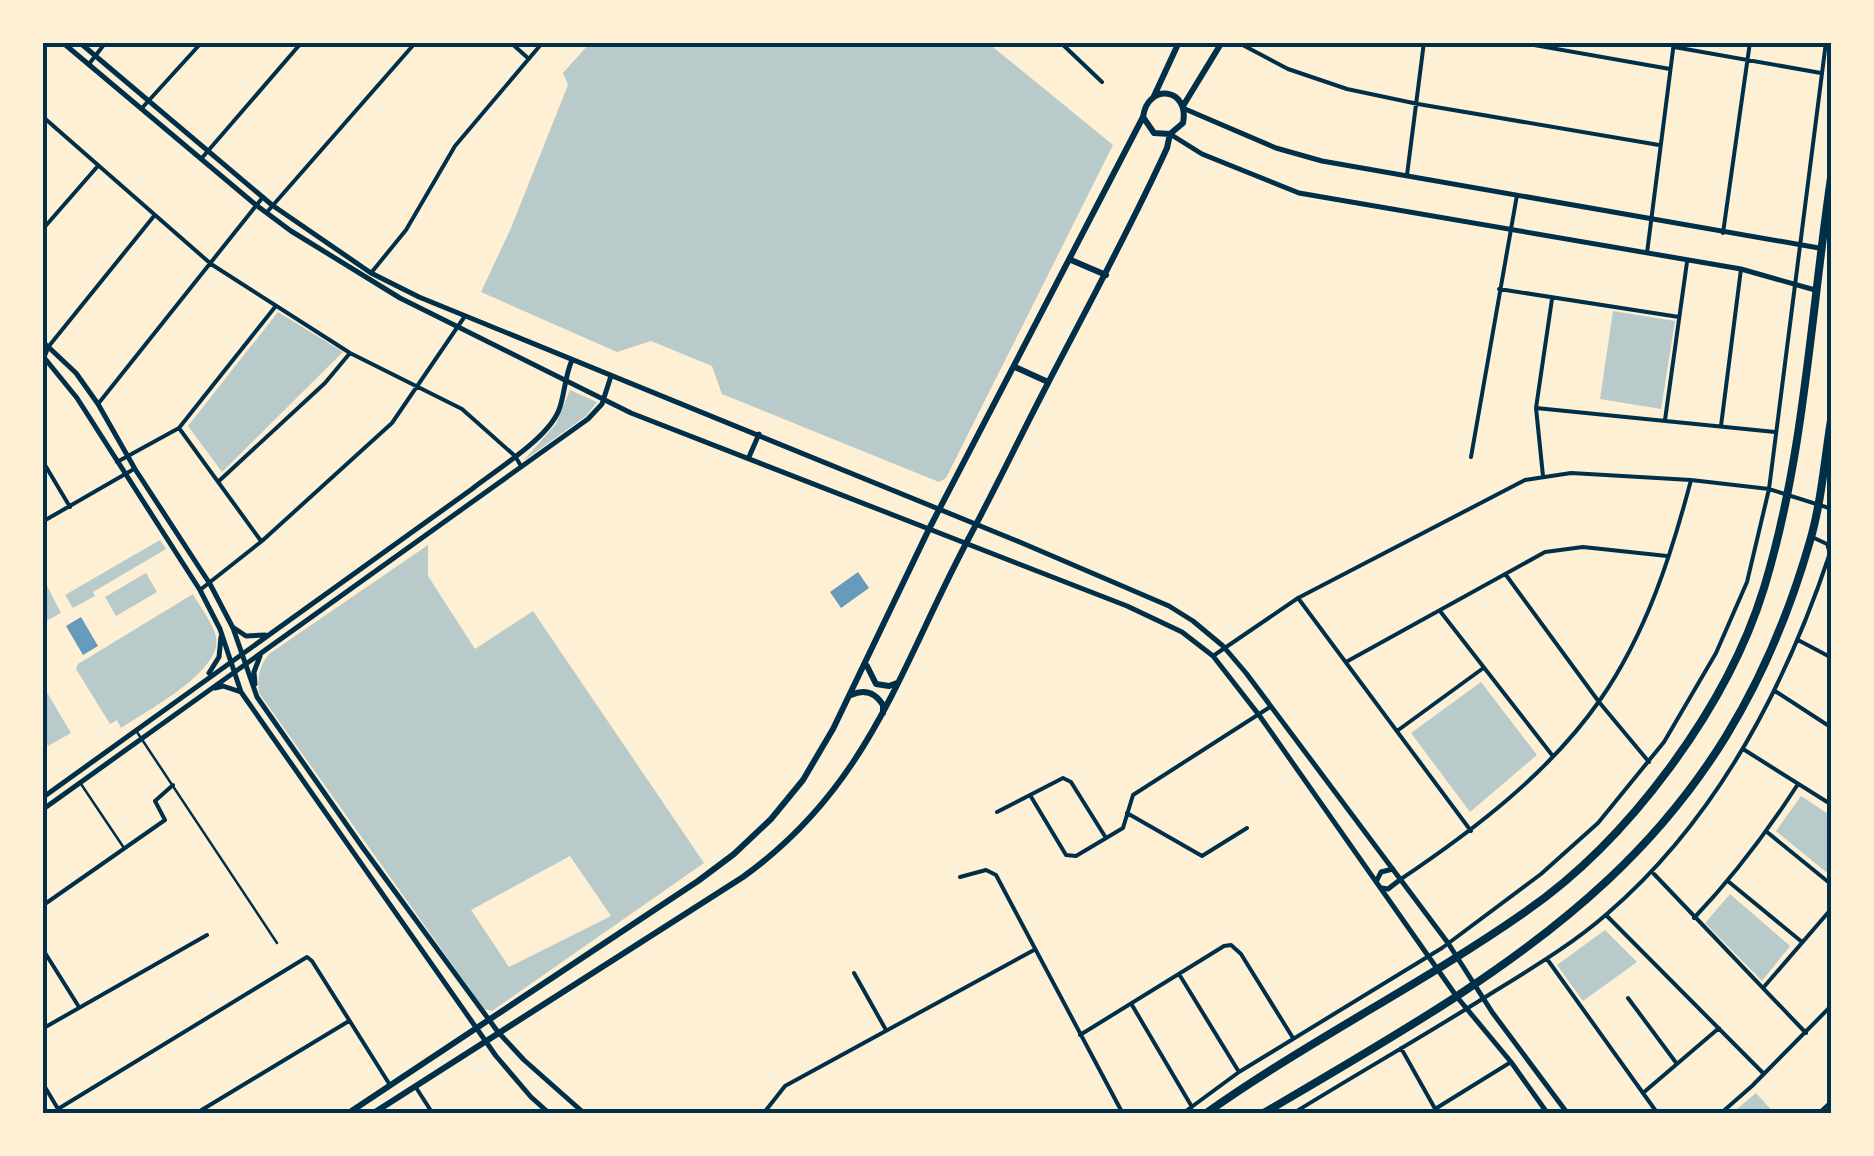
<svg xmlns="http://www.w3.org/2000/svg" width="1874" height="1156" viewBox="0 0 1874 1156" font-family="Georgia,serif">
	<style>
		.green { fill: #b9caca; fill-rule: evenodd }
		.water { fill: #669bbc }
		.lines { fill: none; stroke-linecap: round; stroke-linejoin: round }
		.service { stroke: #003049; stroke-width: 2.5 }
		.minor { stroke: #003049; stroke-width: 4 }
		.tertiary { stroke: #003049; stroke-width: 5 }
		.secondary { stroke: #003049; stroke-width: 6 }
		.trunk { stroke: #003049; stroke-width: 8 }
		.neatline { fill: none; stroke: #003049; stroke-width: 4 }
	</style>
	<rect width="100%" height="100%" fill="#fdf0d5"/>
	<path class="green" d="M590,43h398l125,102 -167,333 -7,4 -217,-88 -10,-28 -61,-25 -34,11 -136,-60 30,-64 57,-143 -5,-12z
		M1613,311l62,10 -14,88 -61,-10z
		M278,312l65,40 -121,120 -34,-46z
		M570,390l27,12 -11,14 -63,45 33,-37z
		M160,540l6,9 -73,43 2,4 -22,12 -8,-13z
		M428,545v31l47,73 58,-38 171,252 -212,148 -8,-2 -225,-316c-2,-16 0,-26 10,-39zM570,856l41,60 -102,51 -38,-57z
		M146,573l11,19 -41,24 -11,-19z
		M43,578l18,35 -15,8 -3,-6z
		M193,594c7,13 20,29 23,43 7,34 -70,74 -95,91l-4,-8 -7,4 -34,-55 2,-5z
		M1481,682l56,73 -67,57 -59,-79z
		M45,689l26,44 -23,13 -5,-11z
		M1801,796l30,20v60l-55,-45z
		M1730,894l60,52 -28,35 -57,-58z
		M1605,930l32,32 -54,39 -26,-36z
		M1756,1093l18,20h-42z"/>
	<path class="water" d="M858,572l11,16 -28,20 -11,-16z
		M81,617l17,29 -15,9 -17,-29z"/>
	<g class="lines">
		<path class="service" d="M137,732l140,211
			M81,784l43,64"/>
		<path class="minor" d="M510,42l19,17
			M1060,42l42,40
			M1237,42l51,27 59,20 71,15 241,41
			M1517,42l153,27
			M1674,47l147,26
			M89,64l17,-22
			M142,108l60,-66
			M42,116l169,148 139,89 112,56 53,47 6,10
			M201,159l101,-117
			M1407,175l17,-133
			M267,212l149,-170
			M42,230l55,-63
			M1723,233l27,-191
			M1647,253l27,-211
			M371,273l35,-43 49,-84 88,-104
			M1499,289l180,28
			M42,363l7,-17 105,-130
			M98,404l165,-207
			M1536,408l239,24
			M1665,420l22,-158
			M1721,426l20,-157
			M179,428l82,113
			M1471,457l46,-262
			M42,460l28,47
			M117,462l62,-34 96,-121
			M1543,476l-7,-68 16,-109
			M219,481l106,-98 25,-30
			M42,522l92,-53
			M1506,575l93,127 50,60
			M200,590l62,-49 130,-118 73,-107
			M1298,598l173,233
			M1440,611l112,144
			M1798,640l34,18
			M1213,656l85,-58 227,-118 46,-7 120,7 78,9 63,20
			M1346,662l199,-110 38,-5 84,9
			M1775,691l57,37
			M1397,731l85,-62
			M1743,749l89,56
			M1030,795l36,60 10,1 47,-28 10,-33 137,-88
			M997,812l66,-34 8,4 35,56
			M1127,813l75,43 45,-28
			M1767,832l65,53
			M1654,874l152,159
			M960,877l26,-7 10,5 127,239
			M1401,879c73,-49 148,-106 199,-179 46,-66 71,-144 91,-220
			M1729,882l73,60
			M42,906l123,-86 -10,-19 18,-16
			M1606,915l158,159
			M1694,918c40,-42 73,-86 104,-134
			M42,948l37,59
			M1547,959l111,155
			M854,973l32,57
			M1179,974l60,98
			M1763,988l69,-80
			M1628,998l49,66
			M1132,1005l60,102
			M42,1029l165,-94
			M1080,1035l144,-89 7,-1 10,9 52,84
			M1401,1048l37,66
			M42,1082l19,32
			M415,1086l18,28
			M1643,1093l76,-65
			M58,1109l249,-152 5,4 78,124
			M1435,1109l76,-47
			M195,1114l154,-93
			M763,1114l22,-28 249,-136
			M1182,1114l57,-42 203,-124 99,-74 57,-51 66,-81 52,-89 31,-71 22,-93 57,-447
			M1292,1114c68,-42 137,-81 203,-123 39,-24 79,-48 113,-78 109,-94 177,-225 222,-360l-3,-9 -15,-7
			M1720,1114l32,-28 80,-81
			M1818,1114l14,-13"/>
		<path class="tertiary" d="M62,42l194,163 35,26 109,67 231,115 496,193 55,26 31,24 46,59 198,282 54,65 37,52
			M79,42l193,163 99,68 48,24 603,246 147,63 24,15 30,25 23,27 202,270 44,69 76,102
			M1185,109l91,39 46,13 497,87
			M1170,134l32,20 97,39 442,76 74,21
			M42,341l34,32 22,31 37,65 75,115 23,44 24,69 106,151 135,184 26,28 61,54
			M42,355l35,43 123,192 20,39 21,63 255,364 35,41 19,17
			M749,457l10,-23
			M234,628l12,8 19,-1
			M209,673l10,-16 2,-20
			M255,684l-1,-12 6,-16
			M215,688l8,-2 18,6
			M42,798l430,-309c25,-20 79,-52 88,-82 5,-16 5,-31 12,-47
			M42,810l546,-391 14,-15 9,-28
			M1377,880l4,-8 12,-3
			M1382,888l6,1 13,-10"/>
		<path class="secondary" d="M1154,96l25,-54
			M1183,106l39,-64
			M1071,260l35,15
			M1015,367l33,15
			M867,666l9,18 13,2 8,-3
			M851,695c13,-6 24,-3 32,10v8
			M347,1114l351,-233 36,-27 37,-35 32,-39 30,-51 96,-200 214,-412c5,-35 47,-29 40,6l-13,11 -16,-1 -11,-16
			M372,1114l371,-237c128,-92 157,-211 228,-343 26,-49 50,-99 76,-149 41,-79 83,-156 120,-237l3,-14"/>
		<path class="trunk" d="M1205,1114c103,-73 217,-130 320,-202 103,-71 202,-204 239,-324 41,-134 47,-279 68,-417
			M1262,1114c261,-153 459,-262 548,-573 12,-41 15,-86 22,-127"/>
	</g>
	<rect width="1874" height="1156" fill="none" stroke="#fdf0d5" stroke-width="90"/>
	<rect x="45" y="45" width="1784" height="1066" class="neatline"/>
</svg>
